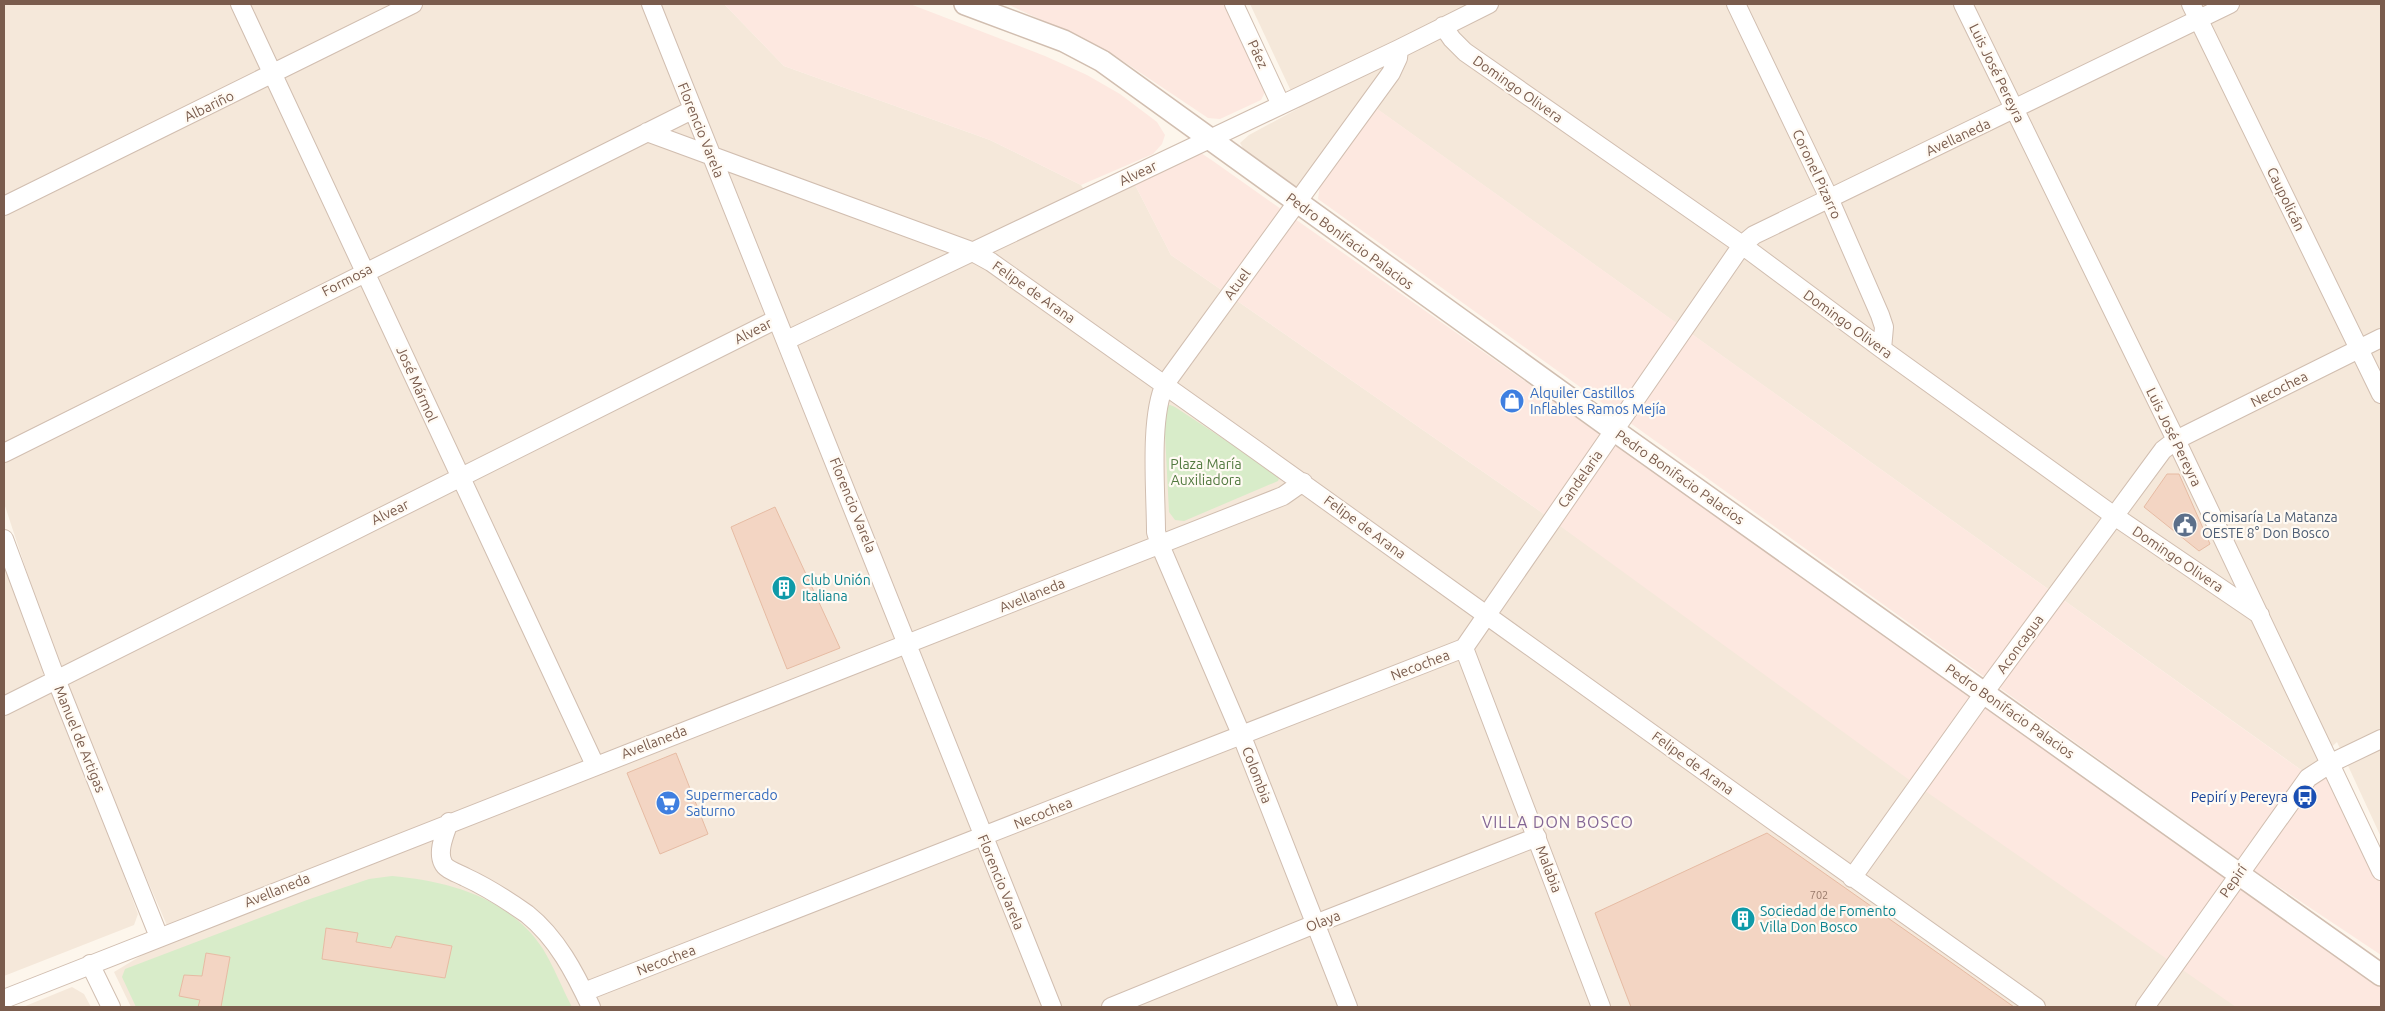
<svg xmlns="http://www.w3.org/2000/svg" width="2385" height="1011" viewBox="0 0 2385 1011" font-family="Ubuntu,sans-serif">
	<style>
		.residential { fill: #f5e8da }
		.commercial { fill: #fde8e0 }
		.green { fill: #d8ecc9; fill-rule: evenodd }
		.building { fill: #f3d5c3; stroke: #e6bba3 }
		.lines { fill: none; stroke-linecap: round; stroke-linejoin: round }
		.minor-casing { stroke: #d1beb0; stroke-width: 20 }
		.tertiary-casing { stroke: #d1beb0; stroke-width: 24 }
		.minor { stroke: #fff; stroke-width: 18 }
		.tertiary { stroke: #fff; stroke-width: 21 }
		.labels { text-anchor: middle; stroke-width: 4.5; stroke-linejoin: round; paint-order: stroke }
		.number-label { font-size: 11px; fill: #987a6a }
		.street-label { font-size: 14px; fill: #7a5c4d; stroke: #fffaf3 }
		.shop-label { font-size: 14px; fill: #366cbe; stroke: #fffaf3; text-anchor: start }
		.park-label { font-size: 14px; fill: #537a41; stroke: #fffaf3 }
		.service-label { font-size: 14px; fill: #4e5e75; stroke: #fffaf3; text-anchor: start }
		.culture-label { font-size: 14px; fill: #0d838f; stroke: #fffaf3; text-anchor: start }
		.transit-label { font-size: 14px; fill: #164399; stroke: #fffaf3; text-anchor: end }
		.quarter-label { font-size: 16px; letter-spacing: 1px; fill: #846695; stroke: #fffaf3 }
	</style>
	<rect width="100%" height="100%" fill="#fdf6ec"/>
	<path class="residential" d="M4,4h720l60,62 206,74 91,45 9,14 42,-20 39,76 363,252 704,500h-2107l-17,-35 58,-35 -104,-240 -64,-194z
		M1250,4h1131v833l-44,-95 -33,30 -941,-673 -65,89 -52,-35 -6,-10 9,-8 50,-27z
		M4,560l42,107 -3,8 -9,8 -30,13z
		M48,689l10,6 80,219 -4,11 -130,51v-265z
		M72,987l12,7 7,13h-68z"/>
	<path class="commercial" d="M724,4h186l135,52 42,19 33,19 37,28 8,13 -3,9 -9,10 -72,31 -91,-45 -206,-74z
		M1007,4h220l37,82v8l-3,6 -41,19 -12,-1 -100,-67z
		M1376,108l939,672 13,-6 53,102v79l-129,-86 -934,-670 2,-15z
		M1193,153h8l12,8 1168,825v21h-145l-328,-228 -374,-272 -363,-252 -39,-76z"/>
	<path class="green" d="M1170,405l5,2 99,65 5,6 -1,3 -94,40 -9,-1 -6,-8 -5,-97 2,-9z
		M392,876c57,5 118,22 151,73 11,18 19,39 29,58h-351l9,-50 -24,-4 -4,23 -18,-1 -5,20 21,5 -2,7h-62l-14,-30 3,-8 182,-69 62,-21zM326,928l32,5 -2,9 61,9 3,-11 32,6 -8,32 -122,-20z"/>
	<path class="building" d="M2167,474h12l31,70 -11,7 -55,-44z
		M775,507l65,141 -53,21 -56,-142z
		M676,753l32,81 -48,20 -33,-81z
		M1767,833l195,137 52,37h-383l-36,-94z
		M326,928l32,5 -2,9 35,6 5,-12 56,10 -7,32 -123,-19z
		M206,953l24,4 -9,50h-23l2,-7 -21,-4 5,-21 18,1z"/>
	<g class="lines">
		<defs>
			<path id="minor" d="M240,4c120,253 235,508 355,761
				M651,4l401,1003
				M1234,4l47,101
				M1736,4l93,194 51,117 4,12 -2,22
				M1963,4l213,436 205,431
				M2191,4l190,390
				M1443,26l9,13 13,13 277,193 140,104 231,166 147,100
				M647,132l324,119 20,11c350,246 695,499 1045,745
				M4,206l409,-202
				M787,340l612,-291 90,-45
				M4,453l688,-343
				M4,539l52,140 103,258
				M1464,648l137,359
				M4,706l773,-387
				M449,822c-4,12 -12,29 -6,41 3,7 15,10 22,14 22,10 42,23 62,37 30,24 48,59 64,93
				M1852,878l132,-185 179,-243 13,-10 205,-102
				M90,964l21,43
				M584,992l880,-344 278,-403 12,-10 476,-231
				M4,999l1279,-503 20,-14
				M1111,1007l204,-83 222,-87
				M1348,1007l-107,-273 -81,-189 -4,-13c0,-40 -7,-114 9,-148l226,-311 7,-15 1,-9
				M2145,1007l163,-229 23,-15 50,-24"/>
			<path id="tertiary" d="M965,4l99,37 38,20 513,370 766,544"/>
		</defs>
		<use href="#minor" class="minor-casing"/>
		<use href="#tertiary" class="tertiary-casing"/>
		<use href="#minor" class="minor"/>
		<use href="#tertiary" class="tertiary"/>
	</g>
	<defs>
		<symbol id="shop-disc" viewBox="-11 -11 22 22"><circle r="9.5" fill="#3f7fe0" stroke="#fffaf3"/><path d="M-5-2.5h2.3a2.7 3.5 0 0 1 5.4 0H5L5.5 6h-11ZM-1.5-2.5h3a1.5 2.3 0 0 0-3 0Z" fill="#fff"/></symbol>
		<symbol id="civic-disc" viewBox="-11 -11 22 22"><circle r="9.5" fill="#5c6f8a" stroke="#fffaf3"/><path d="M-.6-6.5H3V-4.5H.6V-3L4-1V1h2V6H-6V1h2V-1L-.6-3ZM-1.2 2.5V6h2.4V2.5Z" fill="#fff"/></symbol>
		<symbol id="building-disc" viewBox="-11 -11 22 22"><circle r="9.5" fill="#0f9aa8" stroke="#fffaf3"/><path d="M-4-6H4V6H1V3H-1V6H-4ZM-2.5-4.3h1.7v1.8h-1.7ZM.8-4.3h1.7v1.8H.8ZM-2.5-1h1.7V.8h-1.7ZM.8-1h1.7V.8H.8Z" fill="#fff"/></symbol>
		<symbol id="bus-disc" viewBox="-11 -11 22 22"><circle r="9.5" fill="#1a4fb4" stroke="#fffaf3"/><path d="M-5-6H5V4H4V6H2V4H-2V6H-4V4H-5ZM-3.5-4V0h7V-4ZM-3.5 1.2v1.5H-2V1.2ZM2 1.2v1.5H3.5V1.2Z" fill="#fff"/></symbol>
		<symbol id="supermarket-disc" viewBox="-11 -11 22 22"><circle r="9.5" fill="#3f7fe0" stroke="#fffaf3"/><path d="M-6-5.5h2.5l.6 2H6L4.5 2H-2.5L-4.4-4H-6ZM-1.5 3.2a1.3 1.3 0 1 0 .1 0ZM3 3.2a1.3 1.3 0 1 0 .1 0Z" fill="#fff"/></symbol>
	</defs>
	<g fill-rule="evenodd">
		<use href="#shop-disc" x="1498" y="387" width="28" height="28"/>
		<use href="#civic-disc" x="2171" y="511" width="28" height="28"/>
		<use href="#building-disc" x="770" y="574" width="28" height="28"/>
		<use href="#bus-disc" x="2291" y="783" width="28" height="28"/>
		<use href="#supermarket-disc" x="654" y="789" width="28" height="28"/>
		<use href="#building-disc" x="1729" y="905" width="28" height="28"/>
	</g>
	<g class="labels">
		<g class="number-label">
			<text x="1819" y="899">702</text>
		</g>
		<g class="street-label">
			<text transform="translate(1258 54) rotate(65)" y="5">Páez</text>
			<text transform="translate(1997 73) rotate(64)" y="5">Luis José Pereyra</text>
			<text transform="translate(1518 89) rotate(35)" y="5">Domingo Olivera</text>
			<text transform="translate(209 106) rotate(-26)" y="5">Albariño</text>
			<text transform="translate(701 130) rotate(68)" y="5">Florencio Varela</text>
			<text transform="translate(1958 137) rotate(-25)" y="5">Avellaneda</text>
			<text transform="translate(1138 173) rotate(-25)" y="5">Alvear</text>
			<text transform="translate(1817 174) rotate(65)" y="5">Coronel Pizarro</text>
			<text transform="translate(2286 199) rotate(64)" y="5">Caupolicán</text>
			<text transform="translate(1350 241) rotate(36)" y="5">Pedro Bonifacio Palacios</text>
			<text transform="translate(347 280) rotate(-27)" y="5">Formosa</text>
			<text transform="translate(1237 284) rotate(-54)" y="5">Atuel</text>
			<text transform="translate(1034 292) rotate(35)" y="5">Felipe de Arana</text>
			<text transform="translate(1848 324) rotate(36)" y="5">Domingo Olivera</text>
			<text transform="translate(753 331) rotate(-27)" y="5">Alvear</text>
			<text transform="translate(417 384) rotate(66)" y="5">José Mármol</text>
			<text transform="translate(2279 389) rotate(-27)" y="5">Necochea</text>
			<text transform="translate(2174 437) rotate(64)" y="5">Luis José Pereyra</text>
			<text transform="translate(1680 477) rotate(35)" y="5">Pedro Bonifacio Palacios</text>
			<text transform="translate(1580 479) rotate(-55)" y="5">Candelaria</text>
			<text transform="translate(853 505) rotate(68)" y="5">Florencio Varela</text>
			<text transform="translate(390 512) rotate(-26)" y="5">Alvear</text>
			<text transform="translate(1365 527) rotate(36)" y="5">Felipe de Arana</text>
			<text transform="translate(2178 559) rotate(34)" y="5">Domingo Olivera</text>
			<text transform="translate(1032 595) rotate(-22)" y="5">Avellaneda</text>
			<text transform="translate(2020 644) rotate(-54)" y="5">Aconcagua</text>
			<text transform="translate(1420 665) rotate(-21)" y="5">Necochea</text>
			<text transform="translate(2010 711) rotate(35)" y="5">Pedro Bonifacio Palacios</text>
			<text transform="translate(80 739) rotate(68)" y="5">Manuel de Artigas</text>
			<text transform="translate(654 742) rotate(-21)" y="5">Avellaneda</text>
			<text transform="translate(1693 763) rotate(36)" y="5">Felipe de Arana</text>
			<text transform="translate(1257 775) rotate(69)" y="5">Colombia</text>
			<text transform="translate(1043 813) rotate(-22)" y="5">Necochea</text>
			<text transform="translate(1549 869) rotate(69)" y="5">Malabia</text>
			<text transform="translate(2233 881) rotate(-55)" y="5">Pepirí</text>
			<text transform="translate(1001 882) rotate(68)" y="5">Florencio Varela</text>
			<text transform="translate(277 890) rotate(-22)" y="5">Avellaneda</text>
			<text transform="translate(1323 921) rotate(-22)" y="5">Olaya</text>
			<text transform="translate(666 960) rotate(-21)" y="5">Necochea</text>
		</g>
		<g class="shop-label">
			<text x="1530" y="398">Alquiler Castillos<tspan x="1530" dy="16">Inflables Ramos Mejía</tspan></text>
			<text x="686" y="800">Supermercado<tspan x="686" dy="16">Saturno</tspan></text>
		</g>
		<g class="park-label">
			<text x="1206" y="469">Plaza María<tspan x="1206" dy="16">Auxiliadora</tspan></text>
		</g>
		<g class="service-label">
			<text x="2202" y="522">Comisaría La Matanza<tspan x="2202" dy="16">OESTE 8° Don Bosco</tspan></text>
		</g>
		<g class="culture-label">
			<text x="802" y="585">Club Unión<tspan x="802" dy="16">Italiana</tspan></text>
			<text x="1760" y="916">Sociedad de Fomento<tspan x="1760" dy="16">Villa Don Bosco</tspan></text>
		</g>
		<g class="transit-label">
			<text x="2288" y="802">Pepirí y Pereyra</text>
		</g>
		<g class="quarter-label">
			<text x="1558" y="828">VILLA DON BOSCO</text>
		</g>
	</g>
	<rect width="2385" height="1011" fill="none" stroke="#7a5c4d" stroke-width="10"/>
</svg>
